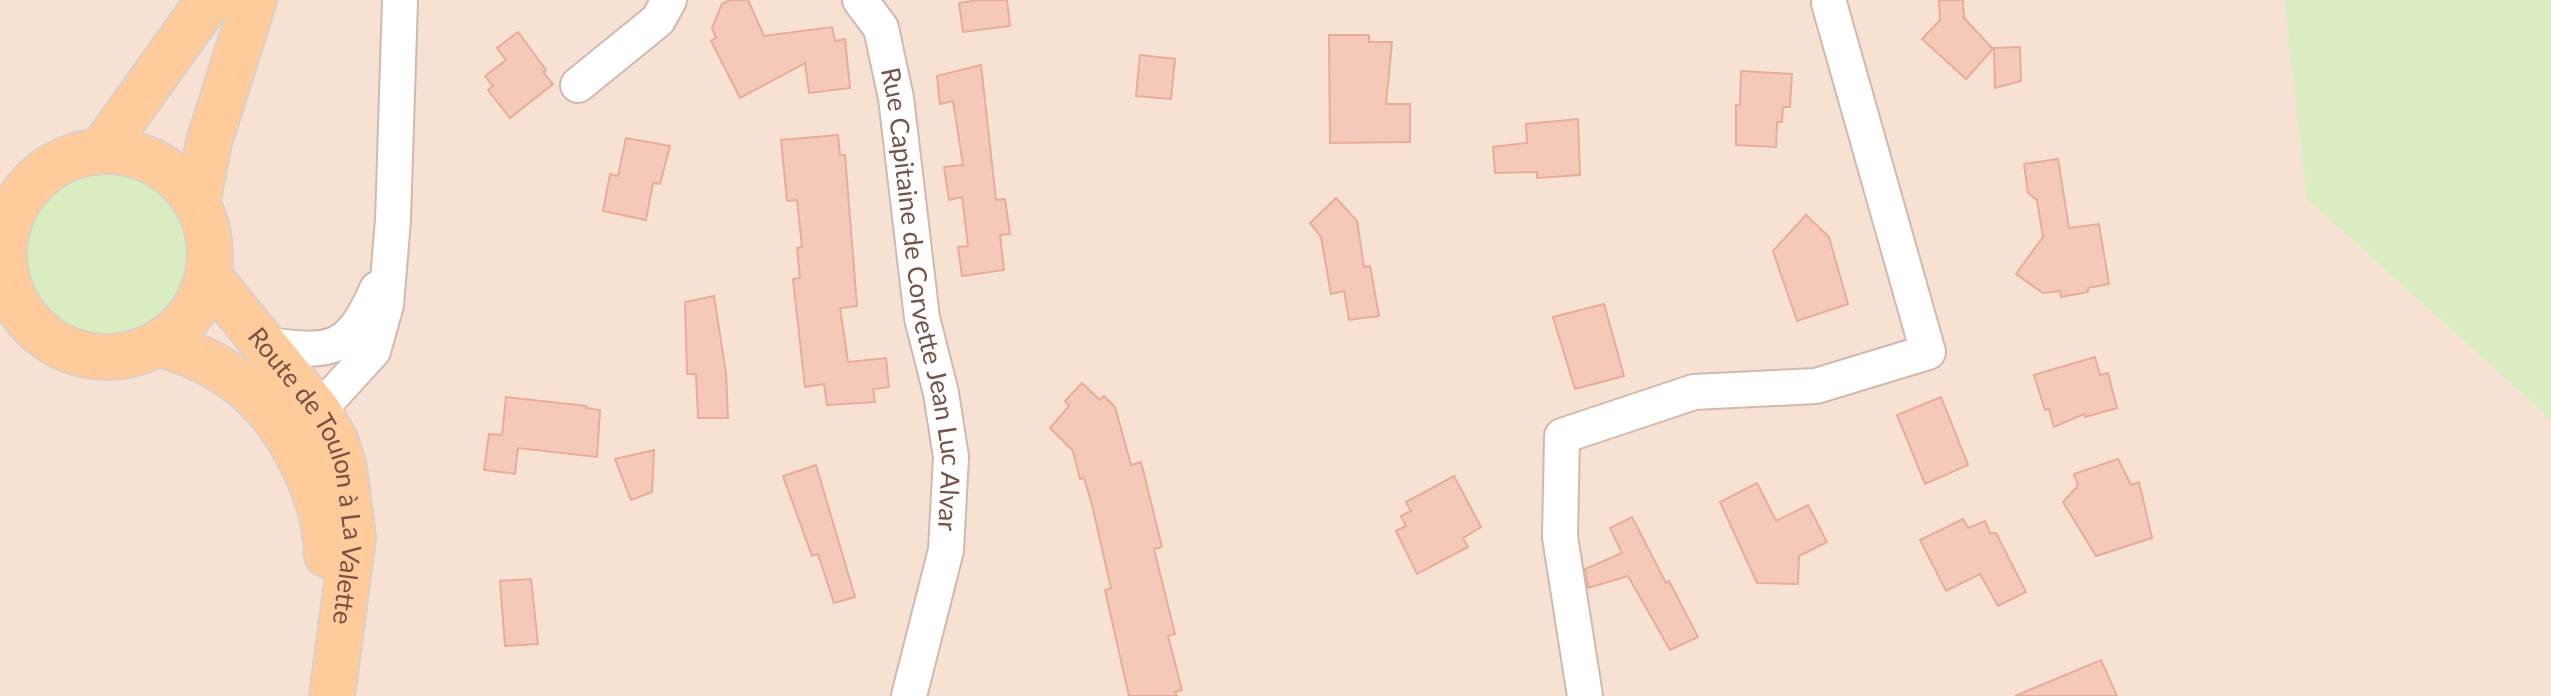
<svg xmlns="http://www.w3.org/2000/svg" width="2551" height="696" viewBox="0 0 2551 696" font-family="Lato,sans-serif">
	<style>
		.residential { fill: #f6e1d2 }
		.green { fill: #d9edc1 }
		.building { fill: #f5c9ba; stroke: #e9ac99; stroke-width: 2 }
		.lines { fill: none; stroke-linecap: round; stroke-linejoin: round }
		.minor-casing { stroke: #d3b8ac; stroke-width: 38 }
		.major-casing { stroke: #d9cfcb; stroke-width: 48 }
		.minor { stroke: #fff; stroke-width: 34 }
		.major { stroke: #ffcb9a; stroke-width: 44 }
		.labels { text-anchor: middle; stroke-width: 6; stroke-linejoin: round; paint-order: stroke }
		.street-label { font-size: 26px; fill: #795247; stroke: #fff5ec }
	</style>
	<rect width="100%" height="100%" fill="#fef0e4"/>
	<path class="residential" d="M0,0h2284l23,199 244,221v276h-2551z"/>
	<path class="green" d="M2284,0h267v420l-244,-221z
		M22 253a84 84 0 1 1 168 0a84 84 0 1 1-168 0Z"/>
	<path class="building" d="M730,0h18l16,36 68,-9 3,14 10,-2 5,49 -41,5 -4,-30 -65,35 -29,-57 5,-3 -4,-10 10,-24z
		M978,0h29l3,26 -47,6 -4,-29z
		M1939,0h24l1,18 29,31 -27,30 -44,-40 18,-19z
		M518,32l28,38 -3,2 10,12 -43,34 -22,-28 5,-4 -8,-10 21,-16 -9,-12z
		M1329,35h40v7h23l-6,62h24v38l-80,1z
		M2020,47l1,34 -26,7 -1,-40z
		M1140,55l35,4 -4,40 -35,-3z
		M981,65l15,135 9,-1 5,35 -10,1 4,35 -42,6 -4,-29 10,-1 -6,-49 -13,3 -5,-33 19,-2 -10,-64 -13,3 -3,-28z
		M1741,71l51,3 -2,33h-7l-1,15h-5l-1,25 -40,-2v-40h4z
		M1578,119l2,56 -43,3v-6l-42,1 -2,-26 34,-4 -1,-19z
		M838,135l2,20h5l12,151 -17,2 8,54 38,-4 3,29 -16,2 2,13 -48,3 -3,-21 -19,3 -12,-108 7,-1 -3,-30 5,-1 -5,-47 -10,1 -6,-61z
		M626,138l44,8 -10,38 -7,-1 -7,37 -43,-9 7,-37 8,2z
		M2058,159l11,69 30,-4 10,60 -21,4v4l-27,5 -1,-6 -17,2 -27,-19 27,-37 -6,-37 -9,-7 -4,-29z
		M1336,198l21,23 7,46 6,-1 9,50 -30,4 -5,-29 -13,3 -10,-57 -11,-14z
		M1806,215l23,22 19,67 -51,17 -24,-70z
		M714,296l12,77 2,45h-30l-2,-44h-9l-2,-72z
		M1604,304l20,72 -49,13 -22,-72z
		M2095,357l5,18 8,-2 9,35 -32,9 -1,-3 -30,13 -5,-18 -4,1 -11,-35z
		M1082,383l18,17 4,-4 11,11 16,58 10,-3 21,85 -8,2 21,85 -7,2 14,54 -7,2 2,4h-48l-24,-106 6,-2 -19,-83 -8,-27 -4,1 -7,-28 -23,-23 19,-22 -4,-5z
		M506,397l81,9 -1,2 14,2 -3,47 -79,-9 -3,26 -31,-4 5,-36 13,1z
		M1941,397l27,68 -43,19 -28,-69z
		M654,450l-2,42 -21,8 -16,-41z
		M2118,459l13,26 8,-3 13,56 -56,18 -33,-54 15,-16 -4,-12z
		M816,465l39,132 -21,6 -16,-49 -6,2 -29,-80z
		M1454,476l27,51 -18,11 5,9 -51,27 -21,-43 10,-5 -5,-10 10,-5 -5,-9z
		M1757,483l19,38 32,-16 19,37 -28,14 -1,28 -41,-1 -37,-81z
		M1632,517l34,66 3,-2 29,56 -28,13 -42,-74 -40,12 -3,-19 37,-16 -12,-25z
		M1963,519l5,9 17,-7 5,12h6l30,59 -28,14 -18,-32 -34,17 -26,-51z
		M531,579l7,65 -33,2 -5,-65z
		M2101,660l16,36h-102z"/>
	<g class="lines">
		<defs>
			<g id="minor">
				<path id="s1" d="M860,0l21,28 15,70 26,220 19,75 10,64 -5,93 -37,146"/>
				<path d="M578,85l80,-65 11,-20"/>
				<path d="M266,345c66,8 83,8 111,-56"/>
				<path d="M293,409l25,2 55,-60 13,-46 7,-85 7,-220"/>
				<path d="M1585,696l-25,-159 2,-101 132,-44 122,-6 112,-34 -99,-349"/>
			</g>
			<g id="major">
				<path d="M102,150l107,-150"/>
				<circle cx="107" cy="254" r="103"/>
				<path d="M197,204l12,-62 45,-142"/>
				<path id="s2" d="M208,275l110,136 17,29 9,27 9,71 -21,158"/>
				<path d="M159,343c27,9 54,19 77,37 50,36 90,114 91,175"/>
			</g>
		</defs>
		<use href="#minor" class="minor-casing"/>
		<use href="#major" class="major-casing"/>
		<use href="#minor" class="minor"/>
		<use href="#major" class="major"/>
	</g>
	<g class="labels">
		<g class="street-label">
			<text dy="9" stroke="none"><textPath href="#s1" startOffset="310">Rue Capitaine de Corvette Jean Luc Alvar</textPath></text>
			<text dy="9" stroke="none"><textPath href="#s2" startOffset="234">Route de Toulon à La Valette</textPath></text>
		</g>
	</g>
</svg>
